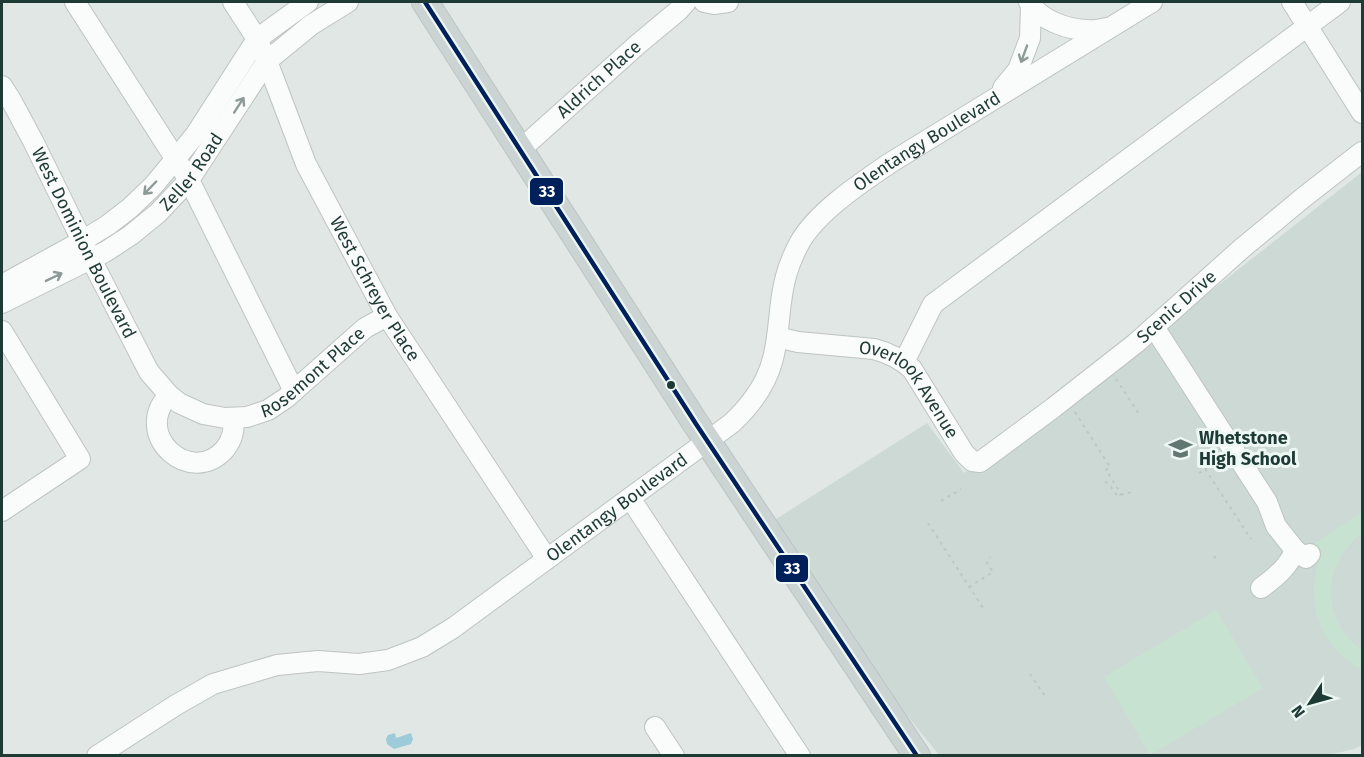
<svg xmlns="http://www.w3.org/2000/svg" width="1364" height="757" viewBox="0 0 1364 757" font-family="'Fira Sans',sans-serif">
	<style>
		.built { fill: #cdd9d5 }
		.green { fill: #c8e2d2 }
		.water { fill: #9dcbd9 }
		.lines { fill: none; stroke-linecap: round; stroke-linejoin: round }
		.minor-casing { stroke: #bdc4c1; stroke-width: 22 }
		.major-casing { stroke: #bac4c2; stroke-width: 28 }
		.path { stroke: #bec7c6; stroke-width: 2; stroke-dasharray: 3 4.5; stroke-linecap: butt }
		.minor { stroke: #fafbfb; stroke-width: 20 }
		.major { stroke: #ccd4d3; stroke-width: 26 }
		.bus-1-casing { stroke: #edf7f3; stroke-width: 9 }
		.bus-1 { stroke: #00205b; stroke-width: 4.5 }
		.oneway { stroke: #8c9a98 }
		.bus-dot { fill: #1e3a35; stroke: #edf7f3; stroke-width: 2 }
		.labels { text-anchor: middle; stroke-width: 6; stroke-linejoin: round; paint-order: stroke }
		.street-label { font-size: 18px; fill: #1e3a35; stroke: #edf7f3 }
		.poi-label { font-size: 18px; font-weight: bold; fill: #1e3a35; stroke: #edf7f3; text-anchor: start }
		.line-badge { stroke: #edf7f3; stroke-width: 2 }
		.badge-label { font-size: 16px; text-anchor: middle; font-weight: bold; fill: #fff }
	</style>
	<rect width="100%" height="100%" fill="#e0e7e4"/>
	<path class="built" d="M1362,172v573l-8,4 -29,7 -386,-1 -70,-87 -96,-147 154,-98 37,50 195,-141z"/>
	<path class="green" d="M1362,512v21c-40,31 -42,87 0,117v19c-41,-20 -56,-63 -44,-106l-2,1 -10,-15z
		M1216,610l47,78 -113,67 -46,-78z"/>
	<path class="water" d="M395,733l1,5 15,-5 2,6 -2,5 -17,5 -7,-5 -1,-5 2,-4z"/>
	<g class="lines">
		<defs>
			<g id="minor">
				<path d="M75,2l114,178 105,211"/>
				<path id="s1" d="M233,2l24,37 10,22 39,103 81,152 160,243"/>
				<path d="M704,2l10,2 14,-2"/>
				<path d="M1029,2c11,18 39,28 59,28 6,1 13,-1 19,-2"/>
				<path d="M1292,2l70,111"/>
				<path id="s2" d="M2,86l9,14 22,41 58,118 58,113 20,23 10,8 24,11 22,4 22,-1 21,-7 18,-12 79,-70 22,-12"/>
				<path d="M1003,88l15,-18 12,-32 1,-33"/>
				<path id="s3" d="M520,150l117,-105 42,-35 7,-8"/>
				<path d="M2,285l80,-44 26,-16 22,-17 23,-22 43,-52 61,-95 51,-37"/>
				<path id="s4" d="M2,303l103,-51 26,-17 27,-22 31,-33 78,-119 44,-36 37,-23"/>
				<path d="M1154,327l113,175 9,24 19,24 11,8 4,-4"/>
				<path d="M2,331l78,128 -78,52"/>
				<path id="s5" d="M777,337l21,5 76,7c15,4 27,10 38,20l52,84 8,8 8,1 73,-54 83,-65 104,-93 64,-53 58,-45"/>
				<path d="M904,362l29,-58 407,-302"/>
				<path d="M169,395c-38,40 22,93 56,54 7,-9 10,-19 8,-30"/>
				<path d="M630,498l170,258"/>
				<path d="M1261,588c13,-10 28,-21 34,-38"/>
				<path d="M655,727l19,29"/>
				<path id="s6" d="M97,756l79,-51 37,-21 64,-19 41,-4 41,3 29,-4 34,-13 31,-19 279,-205c18,-17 33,-36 40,-61 8,-26 6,-55 13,-82 3,-13 9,-27 15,-38 18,-31 61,-59 90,-79l262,-161"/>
			</g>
			<path id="major" d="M425,2l271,422 221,332"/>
		</defs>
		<use href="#minor" class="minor-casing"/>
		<use href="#major" class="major-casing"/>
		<path class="path" d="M1116,379l23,35
			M1075,412l35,55 -4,3 15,24 -3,3 -9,-13 -6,-3
			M1205,469l46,70
			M1199,473l20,-13
			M1121,494l4,1 7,-4
			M941,501l20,-12
			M928,523l55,85
			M1214,556l3,5
			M969,587l24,-15 -6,-9 3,-6
			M1030,674l17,25"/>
		<use href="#minor" class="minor"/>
		<use href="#major" class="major"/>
		<defs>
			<path id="bus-1" d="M425,2l271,422 221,332"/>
		</defs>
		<use href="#bus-1" class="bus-1-casing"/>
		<use href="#bus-1" class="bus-1"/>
	</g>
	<defs><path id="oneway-shaft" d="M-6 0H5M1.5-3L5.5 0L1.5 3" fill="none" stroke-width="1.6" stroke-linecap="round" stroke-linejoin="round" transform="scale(1.5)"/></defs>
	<g class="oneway">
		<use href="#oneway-shaft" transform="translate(1024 54) rotate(110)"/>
		<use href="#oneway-shaft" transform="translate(239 105) rotate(-57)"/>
		<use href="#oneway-shaft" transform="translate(150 188) rotate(134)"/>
		<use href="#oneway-shaft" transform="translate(54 277) rotate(-26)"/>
	</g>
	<defs>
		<symbol id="school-bare" viewBox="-9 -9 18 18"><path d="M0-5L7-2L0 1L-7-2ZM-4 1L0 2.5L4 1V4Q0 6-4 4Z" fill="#627772" stroke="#edf7f3" stroke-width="2.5" paint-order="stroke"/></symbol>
	</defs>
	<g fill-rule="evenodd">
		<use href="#school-bare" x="1164" y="432" width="33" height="33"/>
	</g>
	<circle class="bus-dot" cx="671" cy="385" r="5"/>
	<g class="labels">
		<g class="street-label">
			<text dy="6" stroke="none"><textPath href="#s3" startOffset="106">Aldrich Place</textPath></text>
			<text dy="6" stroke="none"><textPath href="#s6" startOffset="1095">Olentangy Boulevard</textPath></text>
			<text dy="6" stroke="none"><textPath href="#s4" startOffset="234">Zeller Road</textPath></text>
			<text dy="6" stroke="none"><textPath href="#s2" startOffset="177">West Dominion Boulevard</textPath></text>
			<text dy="6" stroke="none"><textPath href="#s1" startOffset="321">West Schreyer Place</textPath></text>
			<text dy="6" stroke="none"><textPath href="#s5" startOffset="510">Scenic Drive</textPath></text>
			<text dy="6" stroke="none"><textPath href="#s2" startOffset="516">Rosemont Place</textPath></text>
			<text dy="6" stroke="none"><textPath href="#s5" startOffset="152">Overlook Avenue</textPath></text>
			<text dy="6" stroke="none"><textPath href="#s6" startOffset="591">Olentangy Boulevard</textPath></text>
		</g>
		<g class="poi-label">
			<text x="1199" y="444">Whetstone<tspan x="1199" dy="21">High School</tspan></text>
		</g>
	</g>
	<g class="line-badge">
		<rect x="529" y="177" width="35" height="29" rx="6" fill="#00205b"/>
		<rect x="775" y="554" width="34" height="29" rx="6" fill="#00205b"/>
	</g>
	<g class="badge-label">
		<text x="547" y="197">33</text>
		<text x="792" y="574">33</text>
	</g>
	<rect width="1364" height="757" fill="none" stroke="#1e3a35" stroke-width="6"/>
	<g transform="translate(1310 703) rotate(234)" stroke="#edf7f3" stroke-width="4.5" paint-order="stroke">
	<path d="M0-4.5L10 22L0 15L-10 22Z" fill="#1e3a35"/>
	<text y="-9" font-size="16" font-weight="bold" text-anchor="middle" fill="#1e3a35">N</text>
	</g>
</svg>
